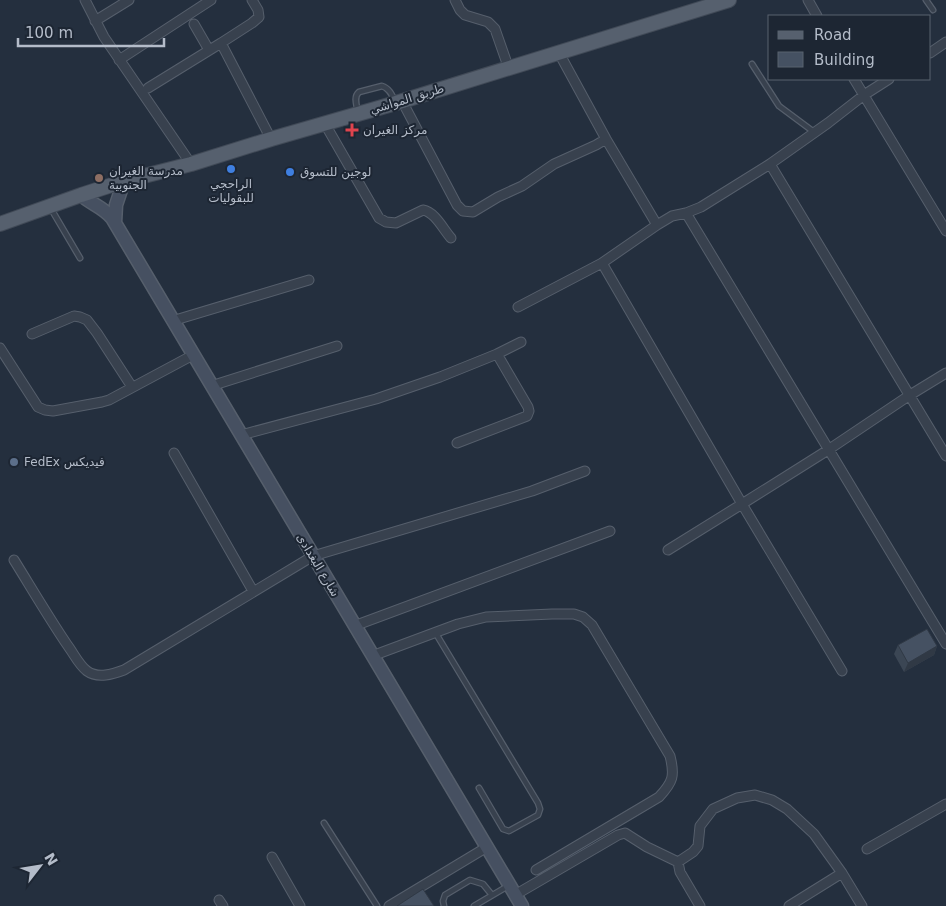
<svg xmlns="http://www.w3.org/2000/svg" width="946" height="906" viewBox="0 0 946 906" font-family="'DejaVu Sans','Noto Naskh Arabic',sans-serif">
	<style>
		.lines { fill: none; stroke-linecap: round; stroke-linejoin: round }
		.lane-casing { stroke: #565f6c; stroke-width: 7 }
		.street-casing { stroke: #565f6c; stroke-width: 11 }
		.secondary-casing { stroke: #565f6c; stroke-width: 15 }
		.primary-casing { stroke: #414a57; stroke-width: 16 }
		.lane { stroke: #38414e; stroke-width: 4.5 }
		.street { stroke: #38414e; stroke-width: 9 }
		.secondary { stroke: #465061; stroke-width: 12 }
		.primary { stroke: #56606e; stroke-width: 14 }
		.wall { fill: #3b4654 }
		.shaded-wall { fill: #303945 }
		.building { fill: #455162; stroke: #303945 }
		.health-dot { fill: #e0444e; stroke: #1d2633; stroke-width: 2 }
		.shop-dot { fill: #3f7fe0; stroke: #1d2633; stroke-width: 2 }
		.education-dot { fill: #8d6e63; stroke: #1d2633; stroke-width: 2 }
		.service-dot { fill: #5c6f8a; stroke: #1d2633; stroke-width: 2 }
		.labels { text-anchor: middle; stroke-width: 4; stroke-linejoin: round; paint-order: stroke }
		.street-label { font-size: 12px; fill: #b4bcc9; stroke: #1d2633 }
		.poi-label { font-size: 12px; fill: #b4bcc9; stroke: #1d2633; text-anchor: start }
	</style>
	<rect width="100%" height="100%" fill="#242f3e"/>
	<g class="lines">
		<defs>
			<path id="lane" d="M926,0l7,10
				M752,64l27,42 35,26
				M358,113c-1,-7 -5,-16 1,-21l23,-6c7,2 10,9 13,15
				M50,207l30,51
				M435,632l103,171 2,6 -2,6 -29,16 -6,-2 -24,-41
				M324,823l53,83
				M444,906l-1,-5 2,-6 25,-15 13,4 9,11
				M474,906l34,-20"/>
			<path id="street" d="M85,0l19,37 87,127
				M455,0l5,10 5,5 23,7 7,7 14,40
				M808,0l9,16
				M95,21l34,-21
				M194,24l15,26
				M221,43l31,-20 7,-6 -1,-7 -6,-10
				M559,53l47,86 51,86
				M930,53l16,-11
				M119,60l92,-60
				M854,79l92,152
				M148,88l73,-45 50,96
				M402,101l55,104 6,6 10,1 25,-15 24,-11 32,-22 42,-19 10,-6
				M325,124l54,94 7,4 10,1 27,-13c12,2 20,19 28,28
				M770,164l176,292
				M686,213l260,431
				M518,307l84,-44
				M172,321l137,-41
				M32,334l42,-18 6,1 7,3 10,13 35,54
				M0,348l38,59 7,3 8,1 49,-9 7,-2 84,-45
				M211,386l126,-40
				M241,435l135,-36 64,-22 57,-23 24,-12
				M457,443l70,-27 2,-5 -1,-4 -31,-53
				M174,453l79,138
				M668,550l74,-46 -140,-241 55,-38 15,-9 14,-3 15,-6 69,-43 58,-41 36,-28 25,-16
				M14,560c18,29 35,58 54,86 6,8 11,19 19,25 11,8 26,3 37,-1l189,-114 219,-65 53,-20
				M354,626l256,-95
				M372,656l86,-32 28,-7 66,-3h22l9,3 9,8 78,131c5,20 3,26 -11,41l-123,73
				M842,671l-100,-167 86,-54 82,-55 36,-22
				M867,849l79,-45
				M272,857l28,49
				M515,895l103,-60 7,-2 22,14 31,15
				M219,900l4,6
				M389,906l98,-59
				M700,906l-20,-34 -2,-10 15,-10 5,-6 2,-20 13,-17 24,-11 18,-3 17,5 15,9 27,25 28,39 20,33
				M789,906l53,-33"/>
			<path id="secondary" d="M81,195c10,9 22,12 31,23l410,688
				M115,223l1,-18 8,-24"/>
			<path id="primary" d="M0,224l81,-29 43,-14 67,-17 80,-25 125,-36 333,-103"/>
		</defs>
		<use href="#lane" class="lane-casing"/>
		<use href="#street" class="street-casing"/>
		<use href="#secondary" class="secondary-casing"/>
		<use href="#primary" class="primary-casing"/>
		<use href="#lane" class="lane"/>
		<use href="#street" class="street"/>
		<use href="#secondary" class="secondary"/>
		<use href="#primary" class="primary"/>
	</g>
	<path class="wall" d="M898,645l39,1 -3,9 -30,17 -10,-18z"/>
	<path class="shaded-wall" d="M937,646l-3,9 -30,17 4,-9z"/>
	<path class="building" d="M927,629l10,17 -29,17 -10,-18z
		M423,889l11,17h-37z"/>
	<path class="health-dot" d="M349.5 122.5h5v5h5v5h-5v5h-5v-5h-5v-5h5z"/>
	<g class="shop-dot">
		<circle cx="231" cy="169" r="5"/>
		<circle cx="290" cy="172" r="5"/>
	</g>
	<circle class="education-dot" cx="99" cy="178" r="5"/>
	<circle class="service-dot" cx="14" cy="462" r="5"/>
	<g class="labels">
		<g class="street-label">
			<text transform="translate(407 99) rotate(-17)" y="4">طريق المواشي</text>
			<text transform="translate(318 565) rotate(59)" y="4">شارع البغدادى</text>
		</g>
		<g class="poi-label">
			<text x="363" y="134">مركز الغيران</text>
			<text x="109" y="175">مدرسة الغيران<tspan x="109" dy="14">الجنوبية</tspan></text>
			<text x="300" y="176">لوجين للتسوق</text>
			<text x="231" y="188" text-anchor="middle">الراحجي<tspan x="231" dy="14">للبقوليات</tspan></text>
			<text x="24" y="466">FedEx فيديكس</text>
		</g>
	</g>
	<rect x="768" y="15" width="162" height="65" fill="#1d2633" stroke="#59626f"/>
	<rect x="778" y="31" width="25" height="8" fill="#56606e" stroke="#59626f"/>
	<text x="814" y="40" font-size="15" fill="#b4bcc9">Road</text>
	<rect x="778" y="52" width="25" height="15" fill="#455162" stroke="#59626f"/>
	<text x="814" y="65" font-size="15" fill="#b4bcc9">Building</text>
	<g transform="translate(40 866) rotate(59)" stroke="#1d2633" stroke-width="4" paint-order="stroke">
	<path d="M0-4L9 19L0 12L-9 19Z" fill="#b4bcc9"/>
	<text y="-8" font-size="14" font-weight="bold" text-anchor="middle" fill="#b4bcc9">N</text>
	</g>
	<path d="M18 38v8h146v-8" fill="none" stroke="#b4bcc9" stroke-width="2.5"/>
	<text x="25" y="38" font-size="15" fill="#b4bcc9" stroke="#1d2633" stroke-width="4" paint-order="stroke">100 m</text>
</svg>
